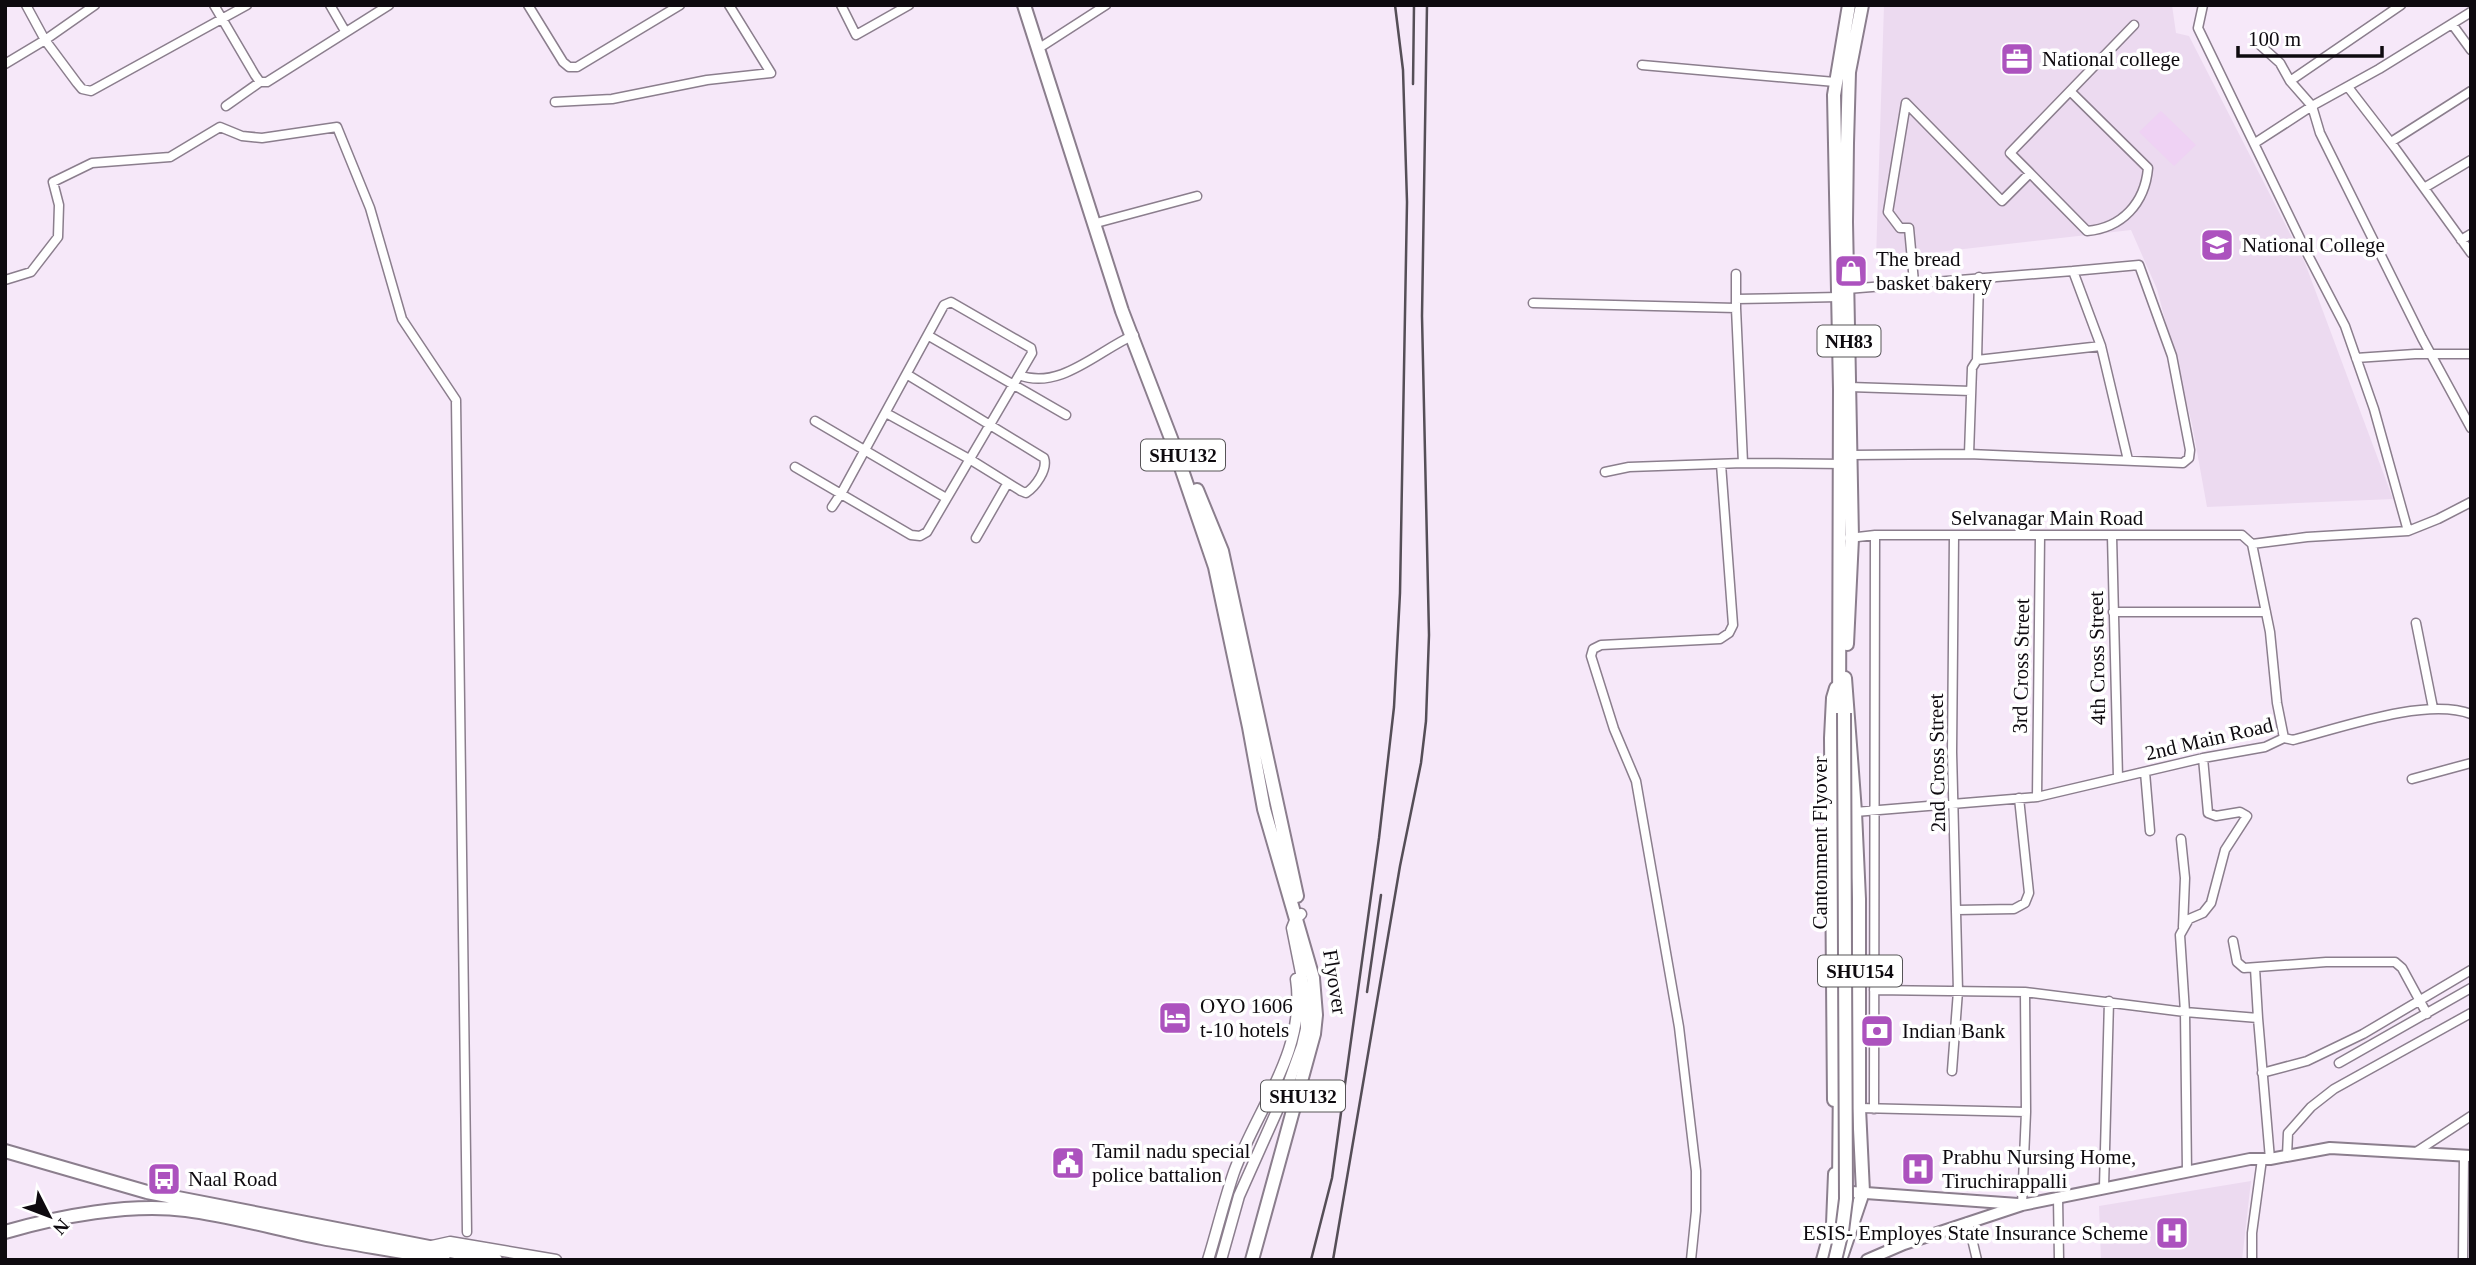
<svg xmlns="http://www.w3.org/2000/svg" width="2476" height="1265" viewBox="0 0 2476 1265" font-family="'Times New Roman',serif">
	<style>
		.built { fill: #ecdaf0 }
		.green { fill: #efd2f4 }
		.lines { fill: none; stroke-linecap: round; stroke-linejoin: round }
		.minor-casing { stroke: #8b7e8d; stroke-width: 11 }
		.tertiary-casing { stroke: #8b7e8d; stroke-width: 13 }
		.secondary-casing { stroke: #8b7e8d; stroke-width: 14 }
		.primary-casing { stroke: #8b7e8d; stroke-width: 16 }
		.trunk-casing { stroke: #8b7e8d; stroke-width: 16 }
		.minor { stroke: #fff; stroke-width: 8 }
		.tertiary { stroke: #fff; stroke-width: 10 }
		.secondary { stroke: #fff; stroke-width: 10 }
		.primary { stroke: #fff; stroke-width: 12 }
		.trunk { stroke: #fff; stroke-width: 12 }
		.rail { stroke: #554e57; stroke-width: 2.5 }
		.trunk-bridge-casing { stroke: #8b7e8d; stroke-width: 16; stroke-linecap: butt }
		.trunk-bridge { stroke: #fff; stroke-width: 12 }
		.labels { text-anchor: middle; stroke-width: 7; stroke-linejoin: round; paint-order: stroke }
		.shield { fill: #fff; stroke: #565457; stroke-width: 2 }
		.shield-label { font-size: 19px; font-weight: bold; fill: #0e0a0f }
		.poi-label { font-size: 21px; fill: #0e0a0f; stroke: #fff; text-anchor: start }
		.street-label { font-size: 21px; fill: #0e0a0f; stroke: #fff }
	</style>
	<rect width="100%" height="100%" fill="#f6e8f9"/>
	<path class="built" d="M1884,5h288l4,28 13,3 116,227 88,236 -186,8 -15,-83 -35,-135 -26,-59 -255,29z
		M2251,1181l-9,79h-141l-2,-54z"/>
	<path class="green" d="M2161,111l35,34 -22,21 -35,-34z"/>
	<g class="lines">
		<defs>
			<path id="minor" d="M26,5l19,35 32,43 5,6 9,2 156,-86
				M214,5l41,70 5,7h7l122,-77
				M330,5l15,26
				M528,5l35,57 6,5h8l103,-62
				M841,5l15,30 53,-30
				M2203,5l-5,23 111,229 36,69 29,83 34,122
				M2452,24l19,26
				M1044,45l62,-40
				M2260,45l20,18 10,18 22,25 8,27 102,205 49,90
				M5,64l40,-24 50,-35
				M1642,65l193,17
				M2290,81l111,-76
				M2348,87l47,61 76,105
				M555,102l57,-3 95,-19 64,-7 -42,-68
				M226,106l34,-24
				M2391,142l80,-51
				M2255,143l57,-37 67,-37 92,-57
				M2030,173l57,58c35,-3 58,-28 61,-63l-78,-77
				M2424,188l47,-28
				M1100,222l97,-26
				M2461,240l10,-6
				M1736,274v34l7,155
				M5,280l26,-8 27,-35 1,-32 -6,-23 39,-19 78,-6 50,-30 22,9 20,2 75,-11 33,81 32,111 54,81 11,832
				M1914,282l-5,-54h-9l-12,-16 18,-109 96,98 28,-28 -20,-20 124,-128
				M1847,289l226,-18
				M1736,299l103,-2
				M1533,303l203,5
				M929,336l137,79
				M2101,346l27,114
				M2356,358l59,-4h56
				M1977,360l2,-83
				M1019,375c41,16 80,-25 115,-40
				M1850,387l121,4
				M886,413l85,47 50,31 5,2c9,-6 22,-23 18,-35l-136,-83
				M815,421l131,77
				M1851,455l118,-1 214,9 6,-5 1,-8 -18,-94 -33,-91 -66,6 28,75 -124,14 -5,8 -3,86
				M795,467l116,68 9,1 7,-4 105,-179 -1,-5 -80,-46 -7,3 -102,187 -10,15
				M1605,472l24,-5 114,-4 101,1
				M2112,536l6,242
				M976,538l31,-54
				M1849,538l26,-3h367l10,9
				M2252,544l55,-7 101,-6 30,-12 33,-17
				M2252,544l18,88 7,71 7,35
				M2113,612h153
				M2416,623l17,85
				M2145,772l5,59
				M2412,779l59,-16
				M2037,797l3,-261
				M1855,812l182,-15 166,-39 62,-11 19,-9 9,2c47,-12 133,-43 178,-26
				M2181,839l4,39 -2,49
				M1957,910l57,-1 11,-6 4,-10 -10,-95
				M2233,941l4,21 7,6 82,-6h69l7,6 25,46
				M2255,968l3,50
				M1874,990l151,2 160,20 73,6 12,141
				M2339,1063l132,-75
				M1952,1071l6,-80 -6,-239 2,-216
				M2262,1073l45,-12 56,-27 108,-64
				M1859,1108l167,4
				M1874,1109l1,-574
				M2416,1152l55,-36
				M2287,1156l1,-23 23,-26 23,-18 137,-76
				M2187,1172l-2,-160 -5,-77 9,-16 14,-6 8,-10 14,-53 22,-34 -7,-4 -24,4 -8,-3 -5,-55
				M2104,1187l5,-186
				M2058,1197l1,63
				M2022,1205l4,-93 -1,-120
				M1968,1222l9,38
				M2463,1259l1,-103
				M1691,1260l5,-49v-40l-17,-144 -43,-246 -22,-52 -23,-73 2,-7 8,-4 119,-6 9,-6 4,-8 -12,-161
				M2252,1260v-27l10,-74"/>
			<path id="tertiary" d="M432,1246l18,-4 106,18
				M1208,1260c9,-29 16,-59 26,-88 23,-63 73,-122 62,-193
				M1221,1260l18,-64 46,-103 17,-47 4,-17 -1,-36 -13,-65 4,-10 5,-4"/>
			<path id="secondary" d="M1838,1191l180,13
				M1867,1260l37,-16 118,-39 228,-46h20l60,-11 141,8"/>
			<path id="primary" d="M1024,5l98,306 50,130 43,126 34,160 15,82 49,169 3,37 -2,19 -62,226
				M1197,490l25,61 75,345
				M1834,1100l-3,-362 2,-40 3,-10
				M1823,1260l10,-36 2,-50
				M1840,1260l23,-68 -4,-84v-209l-4,-87 -10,-134"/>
			<path id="trunk" d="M1847,644l5,-106 -6,-316 1,-79 2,-71 13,-67
				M1839,728l1,-339 -6,-294 15,-90
				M5,1151l142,41 349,68
				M1839,1186l1,-114
				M1837,1225l2,-28
				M5,1232c55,-16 124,-29 181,-22 46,6 91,19 136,28 41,8 82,13 122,22"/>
		</defs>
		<use href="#minor" class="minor-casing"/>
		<use href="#tertiary" class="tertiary-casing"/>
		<use href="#secondary" class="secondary-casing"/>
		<use href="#primary" class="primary-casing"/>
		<use href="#trunk" class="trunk-casing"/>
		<use href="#minor" class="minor"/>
		<use href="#tertiary" class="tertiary"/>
		<use href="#secondary" class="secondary"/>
		<use href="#primary" class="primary"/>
		<use href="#trunk" class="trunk"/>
		<path class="rail" d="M1413,84l1,-79
			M1367,992l14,-97
			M1311,1260l21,-82 47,-340 15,-131 6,-114 7,-391 -4,-132 -8,-65
			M1333,1260l67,-394 21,-103 5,-42 3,-86 -7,-319 5,-311"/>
		<defs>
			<path id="trunk-bridge" d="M1835,1260l7,-29 4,-32 -2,-486"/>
		</defs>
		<use href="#trunk-bridge" class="trunk-bridge-casing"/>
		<use href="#trunk-bridge" class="trunk-bridge"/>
	</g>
	<defs>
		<symbol id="office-square" viewBox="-11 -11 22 22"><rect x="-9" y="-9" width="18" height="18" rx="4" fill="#ac52be" stroke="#fff"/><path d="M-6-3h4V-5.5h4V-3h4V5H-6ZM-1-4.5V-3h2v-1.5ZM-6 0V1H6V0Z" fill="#fff"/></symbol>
		<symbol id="university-square" viewBox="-11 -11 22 22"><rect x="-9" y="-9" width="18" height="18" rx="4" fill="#ac52be" stroke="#fff"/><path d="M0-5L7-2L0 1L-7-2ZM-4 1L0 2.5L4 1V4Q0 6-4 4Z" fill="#fff"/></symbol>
		<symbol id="shop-square" viewBox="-11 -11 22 22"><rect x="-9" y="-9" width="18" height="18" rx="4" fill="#ac52be" stroke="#fff"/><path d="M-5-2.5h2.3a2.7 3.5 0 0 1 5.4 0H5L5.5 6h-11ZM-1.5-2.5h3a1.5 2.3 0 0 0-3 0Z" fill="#fff"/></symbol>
		<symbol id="hotel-square" viewBox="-11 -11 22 22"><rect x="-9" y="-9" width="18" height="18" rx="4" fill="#ac52be" stroke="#fff"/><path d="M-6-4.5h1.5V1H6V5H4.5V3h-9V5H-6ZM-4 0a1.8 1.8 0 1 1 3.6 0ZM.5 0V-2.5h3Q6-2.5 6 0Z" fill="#fff"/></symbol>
		<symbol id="bank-square" viewBox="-11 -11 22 22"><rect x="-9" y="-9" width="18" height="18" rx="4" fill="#ac52be" stroke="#fff"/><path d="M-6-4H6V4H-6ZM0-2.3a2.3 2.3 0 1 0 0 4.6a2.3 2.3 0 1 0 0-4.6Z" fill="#fff"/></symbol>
		<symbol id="civic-square" viewBox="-11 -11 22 22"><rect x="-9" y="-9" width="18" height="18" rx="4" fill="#ac52be" stroke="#fff"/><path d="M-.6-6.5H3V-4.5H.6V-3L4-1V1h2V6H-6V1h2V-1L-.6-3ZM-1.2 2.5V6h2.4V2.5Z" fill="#fff"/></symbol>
		<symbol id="hospital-square" viewBox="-11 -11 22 22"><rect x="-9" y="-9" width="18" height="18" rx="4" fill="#ac52be" stroke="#fff"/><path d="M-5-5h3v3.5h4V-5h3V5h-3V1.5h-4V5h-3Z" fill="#fff"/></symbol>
		<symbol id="bus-square" viewBox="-11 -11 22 22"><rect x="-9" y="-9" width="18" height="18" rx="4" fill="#ac52be" stroke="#fff"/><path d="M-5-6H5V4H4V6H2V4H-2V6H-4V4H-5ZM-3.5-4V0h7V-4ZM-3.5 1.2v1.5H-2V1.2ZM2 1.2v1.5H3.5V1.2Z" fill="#fff"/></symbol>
	</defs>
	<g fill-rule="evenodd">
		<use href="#office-square" x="1998" y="40" width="38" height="38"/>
		<use href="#university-square" x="2198" y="226" width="38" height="38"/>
		<use href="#shop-square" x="1832" y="252" width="38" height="38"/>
		<use href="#hotel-square" x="1156" y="999" width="38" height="38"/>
		<use href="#bank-square" x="1858" y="1012" width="38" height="38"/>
		<use href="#civic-square" x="1049" y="1144" width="38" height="38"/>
		<use href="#hospital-square" x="1899" y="1150" width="38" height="38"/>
		<use href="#bus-square" x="145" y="1160" width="38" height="38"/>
		<use href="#hospital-square" x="2153" y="1214" width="38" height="38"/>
	</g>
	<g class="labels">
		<g class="shield">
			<rect x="1817.5" y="325.5" width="63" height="31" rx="5"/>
			<rect x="1141" y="439.5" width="84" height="31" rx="5"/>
			<rect x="1818" y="955.5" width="84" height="31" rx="5"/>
			<rect x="1261" y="1080.5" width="84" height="31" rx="5"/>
		</g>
		<g class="shield-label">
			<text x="1849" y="348">NH83</text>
			<text x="1183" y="462">SHU132</text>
			<text x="1860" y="978">SHU154</text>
			<text x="1303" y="1103">SHU132</text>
		</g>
		<g class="poi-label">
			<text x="2042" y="66">National college</text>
			<text x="2242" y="252">National College</text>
			<text x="1876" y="266">The bread<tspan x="1876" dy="24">basket bakery</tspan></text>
			<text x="1200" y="1013">OYO 1606<tspan x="1200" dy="24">t-10 hotels</tspan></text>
			<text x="1902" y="1038">Indian Bank</text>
			<text x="1092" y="1158">Tamil nadu special<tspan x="1092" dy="24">police battalion</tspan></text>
			<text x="1942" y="1164">Prabhu Nursing Home,<tspan x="1942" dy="24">Tiruchirappalli</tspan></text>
			<text x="188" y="1186">Naal Road</text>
			<text x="2148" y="1240" text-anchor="end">ESIS- Employes State Insurance Scheme</text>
		</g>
		<g class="street-label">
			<text x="2047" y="525">Selvanagar Main Road</text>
			<text transform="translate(2097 658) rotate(-91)" y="7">4th Cross Street</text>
			<text transform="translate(2021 666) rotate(-89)" y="7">3rd Cross Street</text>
			<text transform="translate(2209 739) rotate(-13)" y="7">2nd Main Road</text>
			<text transform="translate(1937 763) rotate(-91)" y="7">2nd Cross Street</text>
			<text transform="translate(1820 843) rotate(-90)" y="7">Cantonment Flyover</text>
			<text transform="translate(1335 982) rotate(81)" y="7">Flyover</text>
		</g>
	</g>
	<rect width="2476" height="1265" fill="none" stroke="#0e0a0f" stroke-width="14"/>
	<g transform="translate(49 1216) rotate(132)" stroke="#ffffff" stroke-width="5" paint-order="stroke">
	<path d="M0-5L12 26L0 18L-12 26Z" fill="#0e0a0f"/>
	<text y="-10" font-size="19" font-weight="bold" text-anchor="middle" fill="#0e0a0f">N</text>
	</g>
	<path d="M2238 46v10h144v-10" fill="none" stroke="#0e0a0f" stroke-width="3.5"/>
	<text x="2248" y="46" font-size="21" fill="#0e0a0f" stroke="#ffffff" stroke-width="5" paint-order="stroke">100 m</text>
</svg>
